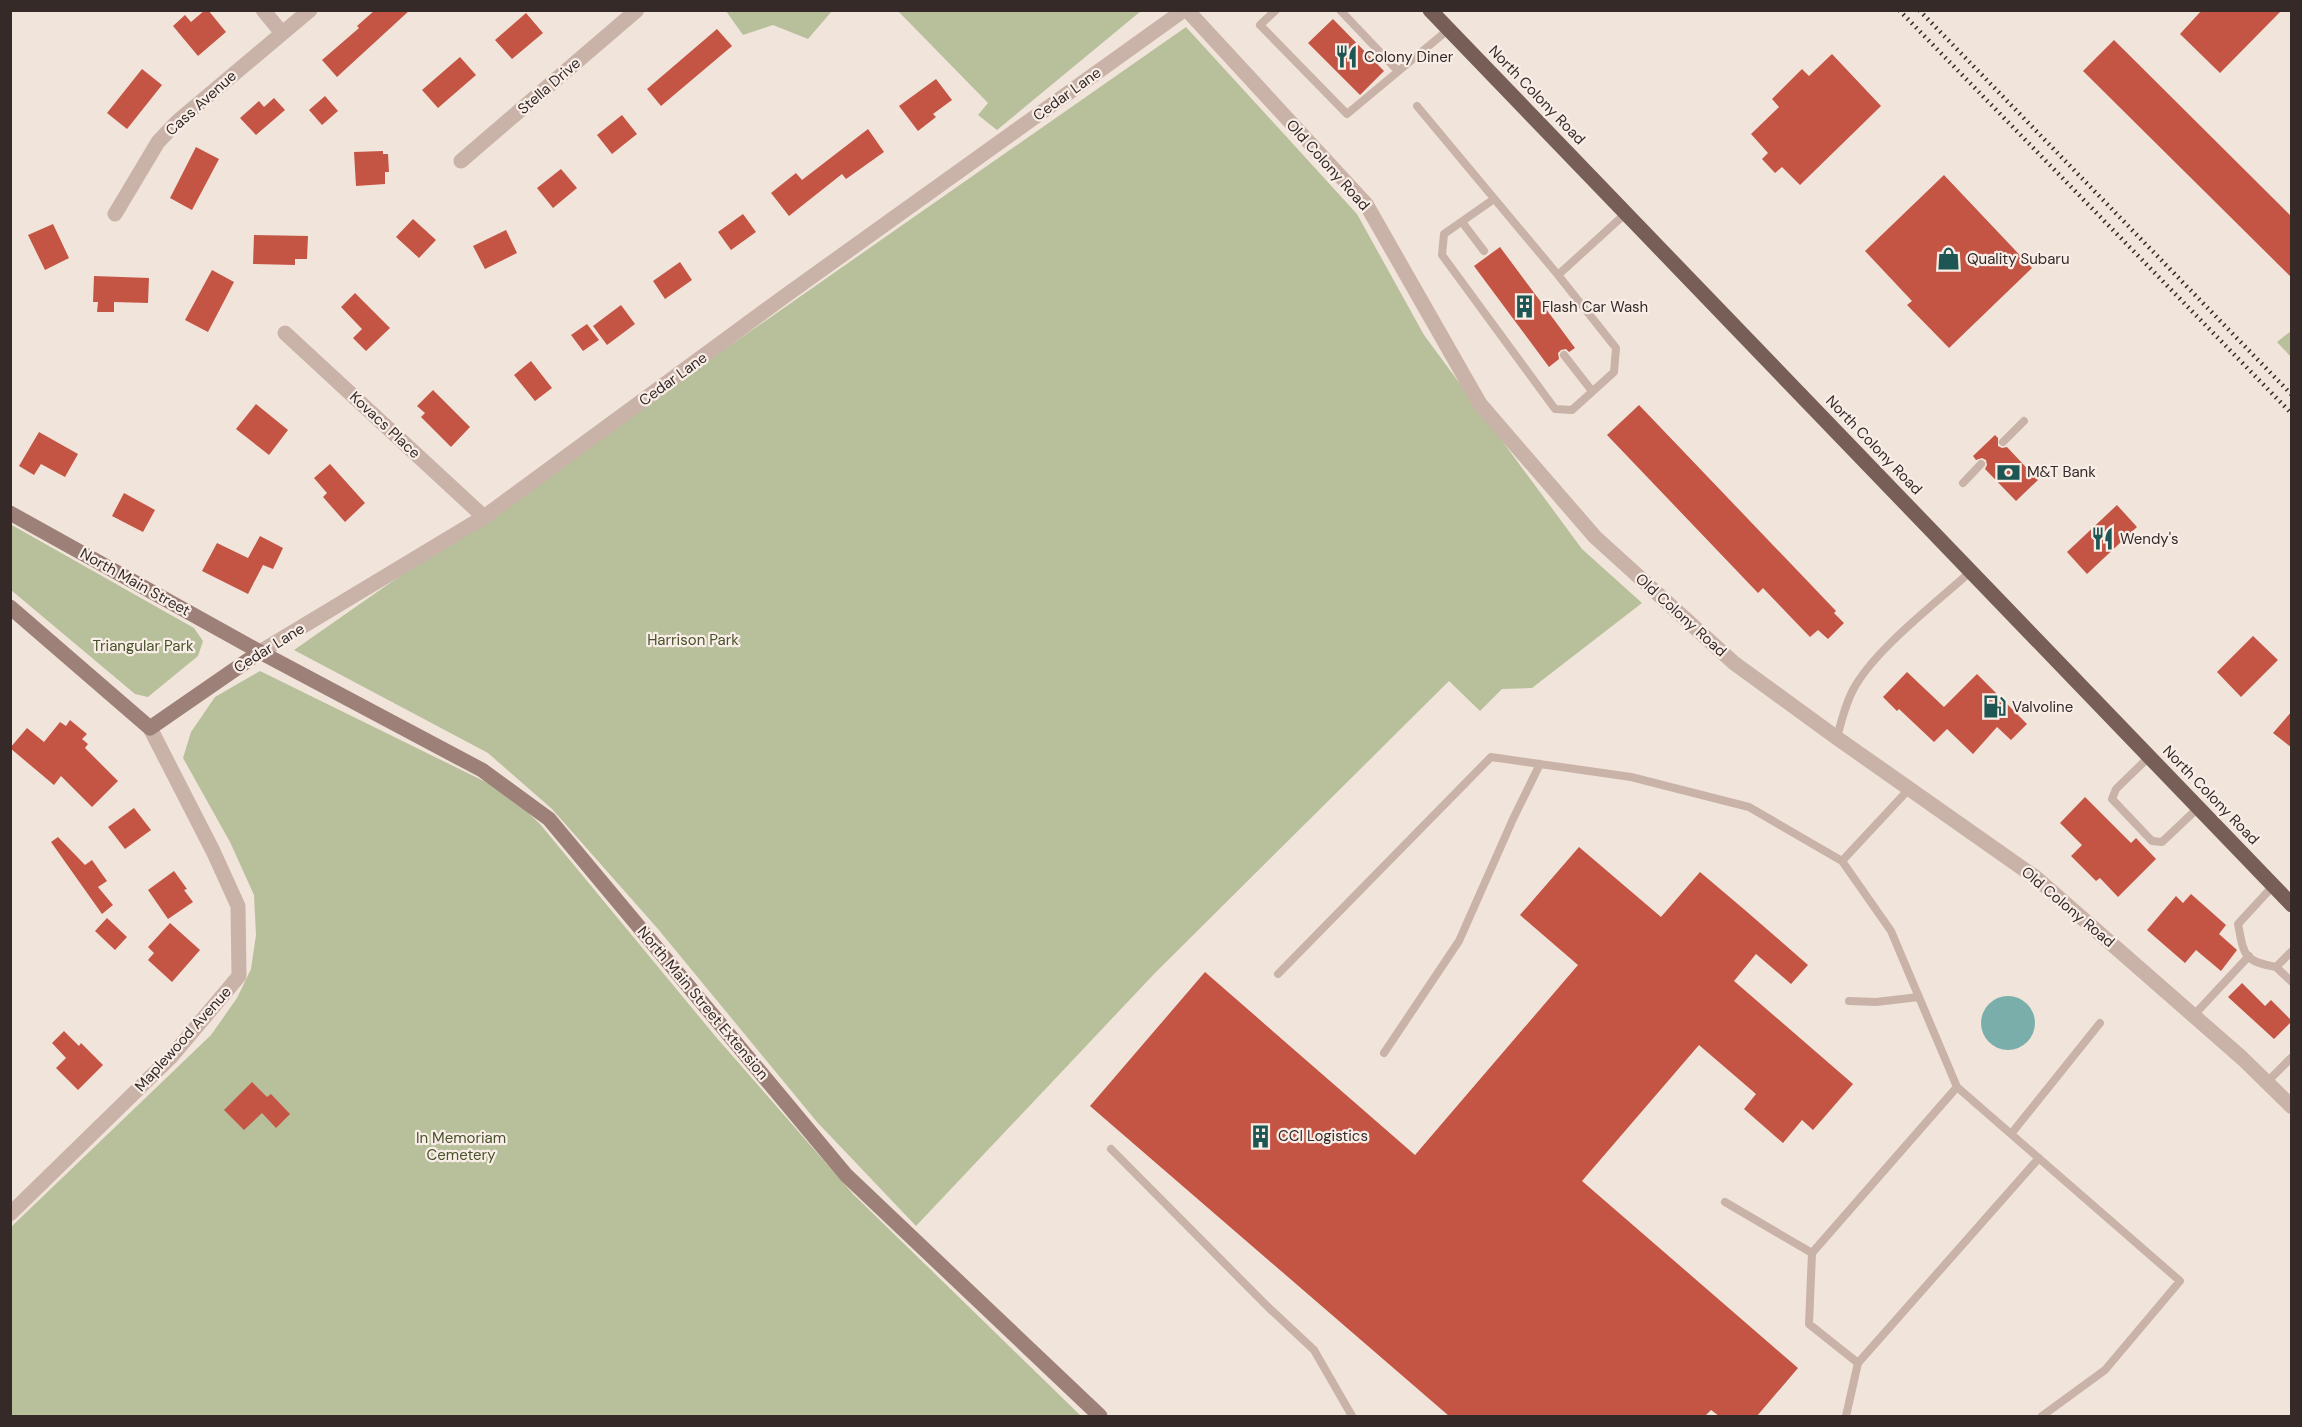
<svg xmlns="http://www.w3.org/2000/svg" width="2302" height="1427" viewBox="0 0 2302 1427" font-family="'DM Sans',sans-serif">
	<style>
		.green { fill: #b8c09b }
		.water { fill: #7aaeaa }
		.building { fill: #c45545 }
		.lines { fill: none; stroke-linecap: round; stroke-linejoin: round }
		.lane { stroke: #c9b2a7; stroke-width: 8 }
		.street { stroke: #c9b2a7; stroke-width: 15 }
		.secondary { stroke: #9d8178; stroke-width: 15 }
		.primary { stroke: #775f58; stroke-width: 15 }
		.rail { stroke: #352a27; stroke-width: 4.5; stroke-dasharray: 1.5 4.5; stroke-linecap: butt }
		.labels { text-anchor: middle; stroke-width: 4.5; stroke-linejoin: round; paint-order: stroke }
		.poi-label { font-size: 15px; fill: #352a27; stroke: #f9eee7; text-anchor: start }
		.street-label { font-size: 15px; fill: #352a27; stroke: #f9eee7 }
		.park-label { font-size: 15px; fill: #49532b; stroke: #f9eee7 }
	</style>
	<rect width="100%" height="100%" fill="#f1e4da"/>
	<path class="green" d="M726,11h106l-24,28 -35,-14 -30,10z
		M898,11h243l-144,119 -19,-15 10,-12z
		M1186,27l171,187 67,121 158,214 60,54 -110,85 -30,1 -22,22 -31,-30 -294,292 -239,253 -99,-104 -159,-193 -106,-120 -64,-56 -194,-103z
		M2291,331v26l-14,-15z
		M10,524l184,104 9,13 -5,15 -50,41 -13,-3 -124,-104z
		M260,671l232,114 29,21 19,18 176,213 137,157 228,222h-1070v-189l200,-192 26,-37 14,-29 5,-34 -2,-40 -24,-53 -47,-84 8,-26 24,-35z"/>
	<path class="water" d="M1981 1023a27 27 0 1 1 54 0a27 27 0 1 1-54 0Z"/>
	<path class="building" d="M205,10h3l18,22 -28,24 -25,-30 12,-11 6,7z
		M375,10h35l-73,67 -15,-17 37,-32 -2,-2z
		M2202,10h80l-62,63 -40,-39z
		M526,13l17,20 -31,26 -17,-19z
		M1333,19l51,52 -24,24 -52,-52z
		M717,29l15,17 -71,60 -14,-17z
		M2114,40l178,177v61l-209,-207z
		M1832,54l49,52 -81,79 -18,-18 -7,6 -13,-14 6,-6 -17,-19 28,-27 -7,-8 30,-30 7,7z
		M460,57l16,18 -38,33 -16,-18z
		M142,69l20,16 -35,44 -20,-16z
		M936,79l16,21 -19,14 3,3 -18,14 -19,-25z
		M325,96l13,15 -16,14 -13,-15z
		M274,98l11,12 -29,25 -16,-17 19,-17 5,6z
		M622,115l15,19 -25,20 -15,-19z
		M868,129l16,23 -38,27 -4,-5 -53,42 -18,-23 25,-20 6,7z
		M196,147l23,12 -27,51 -22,-12z
		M383,151v3h5l1,18h-4v12l-29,2 -2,-34z
		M561,169l16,19 -24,20 -16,-20z
		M1944,175l88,93 -83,80 -42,-43 5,-4 -47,-50z
		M743,214l13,18 -25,18 -13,-18z
		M413,219l23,21 -17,18 -23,-21z
		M53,224l16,34 -24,12 -17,-35z
		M506,230l11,23 -32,16 -12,-23z
		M254,235l54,1 -1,23h-12v6l-42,-1z
		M1500,247l75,101 -6,4 -3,-3 -5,1 -3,3 1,6 -10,8 -75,-101z
		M680,262l12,18 -27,19 -12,-18z
		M212,270l22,12 -26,50 -23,-12z
		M94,276l55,2 -1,25 -34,-1v10h-17l1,-10h-5z
		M355,293l35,35 -24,23 -13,-13 9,-9 -21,-22z
		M621,305l14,19 -28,21 -14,-19z
		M587,324l12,16 -16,11 -12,-16z
		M531,361l21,27 -17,13 -21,-26z
		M433,390l37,37 -19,20 -30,-30 4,-4 -8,-7z
		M256,404l32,26 -19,25 -33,-26z
		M1639,405l197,206 -2,2 10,10 -16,16 -10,-9 -8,7 -47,-49 -5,5 -151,-158z
		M39,432l39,22 -13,23 -24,-13 -7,11 -15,-9z
		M1995,435l3,3v8l4,2 5,-1 31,33 -22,21 -31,-32 2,-4 -1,-5 -4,-2 -6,2 -3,-4z
		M330,464l35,39 -20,19 -22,-25 4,-4 -13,-15z
		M124,493l31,17 -12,22 -31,-16z
		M2117,505l20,22 -50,47 -20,-22z
		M260,536l23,12 -10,21 -10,-4 -15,29 -46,-23 15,-28 31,15z
		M2253,636l25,24 -37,37 -24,-25z
		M1907,672l37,35 33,-33 50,50 -16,16 -14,-13 -24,27 -26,-25 -13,13 -35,-33 -2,2 -14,-14z
		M2292,711v37l-19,-15z
		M70,720l17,14 -5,5 6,5 -3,4 33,33 -26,26 -31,-31 -7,9 -44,-37 17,-20 17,14 16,-20 6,4z
		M2085,797l46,46 5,-5 20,21 -38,38 -18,-19 -4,3 -25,-25 11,-11 -22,-22z
		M134,808l17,22 -26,19 -17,-22z
		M58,837l27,28 7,-5 15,21 -9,6 15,18 -11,9 -51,-72z
		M1579,847l82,70 39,-45 46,39 62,54 -17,19 -35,-30 -22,27 119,103 -40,46 -11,-10 -19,23 -39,-34 12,-15 -57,-49 -117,136 216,187 -41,48h-38l-8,-6 -6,6h-256l-359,-310 115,-134 210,183 163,-190 -58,-50z
		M174,871l13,18 -3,1 9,12 -25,17 -20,-29z
		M2191,894l35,31 -7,9 18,16 -16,21 -25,-21 -11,13 -38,-33 29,-34 7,7z
		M107,918l20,19 -12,13 -20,-19z
		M170,923l30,27 -28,32 -24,-22 6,-7 -6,-6z
		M2242,983l23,23 6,-6 21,21 -18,18 -46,-42z
		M64,1031l15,15 2,-3 22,22 -25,25 -22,-22 10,-10 -14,-15z
		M252,1082l15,15 4,-3 19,20 -14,14 -14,-15 -18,17 -20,-20z"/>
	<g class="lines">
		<path class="lane" d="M1276,10l-16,15 87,89 102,-85
			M1340,10l58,61
			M1417,106l141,169 67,-61
			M1494,199l-50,35 -2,21 113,154 17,1 42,-38 2,-24 -58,-73
			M1462,222l22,29
			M1564,355l28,36
			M2003,442l21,-21
			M1963,483l18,-19
			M1837,738c4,-16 8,-33 16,-48 21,-40 83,-87 117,-118
			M2149,757l-33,32 -4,10 40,42 10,1 36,-34
			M1910,788l-68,73 49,70 66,156 223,194 -75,89 -63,46
			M2273,886l-35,38c6,31 5,37 38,43
			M2292,951l-16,16 16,15
			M1278,974l213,-217 140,20 118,30 93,54
			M1849,1001l27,1 43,-5
			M2194,1015l55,-59
			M1384,1053l75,-112 54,-122 27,-55
			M2267,1082l25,-25
			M1957,1087l-145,166 -3,71 49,39 181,-205
			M2011,1134l89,-111
			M1111,1149l157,158 46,43 38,66
			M1725,1202l87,51
			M1846,1416l12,-53"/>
		<path class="street" d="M263,10l19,23
			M1187,10l179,194 114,200 115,133 139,126 103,75 198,139 207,181 50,49
			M461,161l176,-151
			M115,214l43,-72 20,-21 132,-111
			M285,333l199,184
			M260,652l224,-135 301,-221 399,-286
			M10,1214l161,-157 68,-81 -1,-70 -25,-55 -63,-123"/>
		<path class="secondary" d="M10,513l250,139 222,118 67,49 297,356 254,241
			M10,607l140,121 110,-76"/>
		<path class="primary" d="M1430,10l862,895"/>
		<path class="rail" d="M1899,10l393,404
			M1919,10l373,385"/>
	</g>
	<defs>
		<symbol id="restaurant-bare" viewBox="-9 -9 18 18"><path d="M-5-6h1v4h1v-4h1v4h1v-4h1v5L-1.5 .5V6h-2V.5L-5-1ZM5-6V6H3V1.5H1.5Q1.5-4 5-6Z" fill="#1d5653" stroke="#f9eee7" stroke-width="2.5" paint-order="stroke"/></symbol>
		<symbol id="shop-bare" viewBox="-9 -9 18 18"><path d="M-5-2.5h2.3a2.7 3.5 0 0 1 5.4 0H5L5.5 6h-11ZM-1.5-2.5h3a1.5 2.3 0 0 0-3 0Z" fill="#1d5653" stroke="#f9eee7" stroke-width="2.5" paint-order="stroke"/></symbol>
		<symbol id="building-bare" viewBox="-9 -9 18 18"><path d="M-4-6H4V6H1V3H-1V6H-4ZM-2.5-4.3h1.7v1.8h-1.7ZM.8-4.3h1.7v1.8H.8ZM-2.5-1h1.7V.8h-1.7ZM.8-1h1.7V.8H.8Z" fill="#1d5653" stroke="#f9eee7" stroke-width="2.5" paint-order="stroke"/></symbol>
		<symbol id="bank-bare" viewBox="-9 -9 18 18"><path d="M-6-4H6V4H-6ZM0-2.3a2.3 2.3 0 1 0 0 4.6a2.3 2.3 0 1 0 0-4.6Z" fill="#1d5653" stroke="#f9eee7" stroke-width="2.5" paint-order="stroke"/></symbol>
		<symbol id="fuel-bare" viewBox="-9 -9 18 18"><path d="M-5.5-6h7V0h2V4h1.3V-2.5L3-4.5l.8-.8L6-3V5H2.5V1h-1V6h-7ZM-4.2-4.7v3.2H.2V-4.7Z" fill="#1d5653" stroke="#f9eee7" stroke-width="2.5" paint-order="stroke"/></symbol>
	</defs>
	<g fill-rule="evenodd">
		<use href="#restaurant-bare" x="1330" y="40" width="33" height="33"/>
		<use href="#shop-bare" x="1932" y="242" width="33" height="33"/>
		<use href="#building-bare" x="1508" y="290" width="33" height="33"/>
		<use href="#bank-bare" x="1992" y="456" width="33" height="33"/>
		<use href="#restaurant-bare" x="2086" y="522" width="33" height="33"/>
		<use href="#fuel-bare" x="1978" y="690" width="33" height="33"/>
		<use href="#building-bare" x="1244" y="1120" width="33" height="33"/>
	</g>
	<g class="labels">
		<g class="poi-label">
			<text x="1364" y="62">Colony Diner</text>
			<text x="1967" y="264">Quality Subaru</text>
			<text x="1542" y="312">Flash Car Wash</text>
			<text x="2027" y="477">M&amp;T Bank</text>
			<text x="2120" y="544">Wendy's</text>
			<text x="2012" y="712">Valvoline</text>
			<text x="1278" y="1141">CCI Logistics</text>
		</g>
		<g class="street-label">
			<text transform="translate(549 86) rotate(-41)" y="5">Stella Drive</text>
			<text transform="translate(1067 94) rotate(-36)" y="5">Cedar Lane</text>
			<text transform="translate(1537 95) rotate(46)" y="5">North Colony Road</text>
			<text transform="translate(201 103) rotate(-42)" y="5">Cass Avenue</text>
			<text transform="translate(1328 165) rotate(48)" y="5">Old Colony Road</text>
			<text transform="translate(673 379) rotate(-36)" y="5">Cedar Lane</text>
			<text transform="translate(385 425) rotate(43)" y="5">Kovacs Place</text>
			<text transform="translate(1874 445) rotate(46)" y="5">North Colony Road</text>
			<text transform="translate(135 582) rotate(29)" y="5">North Main Street</text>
			<text transform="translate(1681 615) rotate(42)" y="5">Old Colony Road</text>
			<text transform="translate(269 648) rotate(-32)" y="5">Cedar Lane</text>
			<text transform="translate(2211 795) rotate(46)" y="5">North Colony Road</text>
			<text transform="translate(2068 907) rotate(40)" y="5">Old Colony Road</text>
			<text transform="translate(703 1003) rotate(50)" y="5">North Main Street Extension</text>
			<text transform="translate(183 1039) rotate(-48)" y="5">Maplewood Avenue</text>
		</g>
		<g class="park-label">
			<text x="693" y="645">Harrison Park</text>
			<text x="143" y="651">Triangular Park</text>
			<text x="461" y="1143">In Memoriam<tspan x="461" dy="17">Cemetery</tspan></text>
		</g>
	</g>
	<rect width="2302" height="1427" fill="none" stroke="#352a27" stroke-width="24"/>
</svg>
